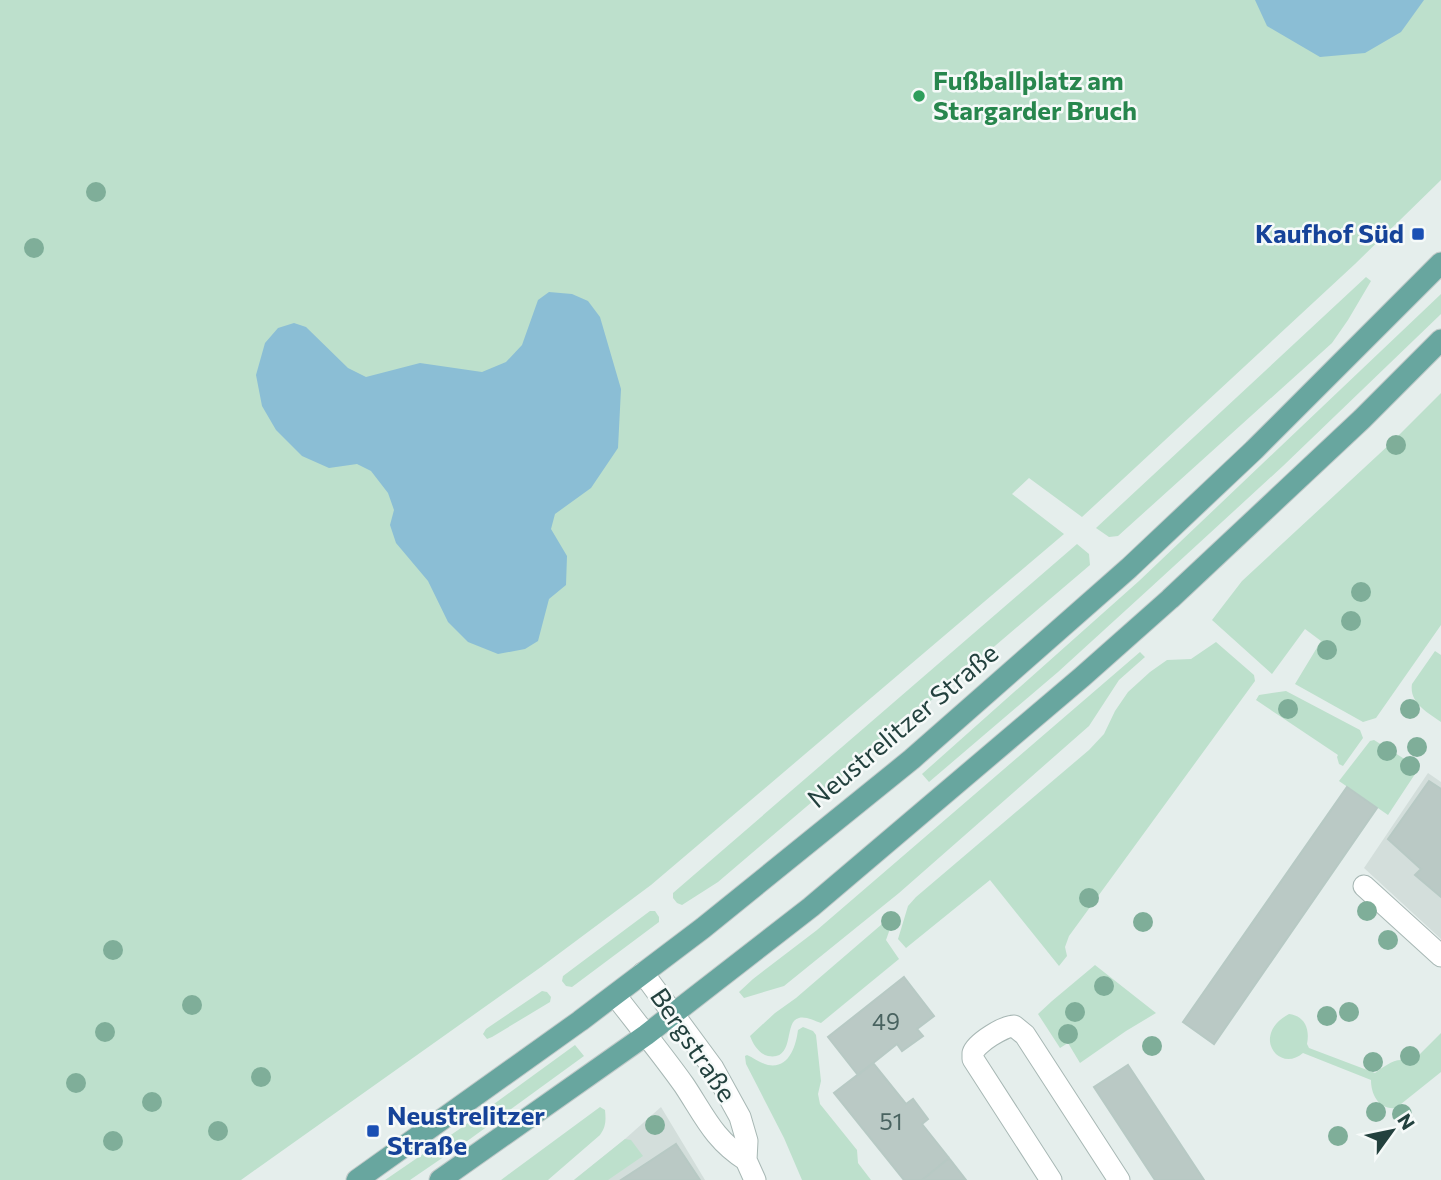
<svg xmlns="http://www.w3.org/2000/svg" width="1441" height="1180" viewBox="0 0 1441 1180" font-family="Commissioner,sans-serif">
	<style>
		.built { fill: #d3dedb }
		.green { fill: #bde0cc }
		.water { fill: #8bbed5 }
		.building { fill: #bac9c5; stroke: #b7c9c4; stroke-width: 2 }
		.lines { fill: none; stroke-linecap: round; stroke-linejoin: round }
		.minor-casing { stroke: #a7b7b4; stroke-width: 23 }
		.major-casing { stroke: #c1cac9; stroke-width: 23 }
		.minor { stroke: #fff; stroke-width: 21 }
		.major { stroke: #68a69f; stroke-width: 21 }
		.tree { fill: #7fae99 }
		.leisure-dot { fill: #2e9e5b; stroke: #f6faf9; stroke-width: 2.5 }
		.transit-dot { fill: #1a4fb4; stroke: #f6faf9; stroke-width: 2.5 }
		.labels { text-anchor: middle; stroke-width: 5; stroke-linejoin: round; paint-order: stroke }
		.number-label { font-size: 23px; fill: #496360 }
		.leisure-label { font-size: 26px; font-weight: bold; fill: #27864d; stroke: #f6faf9; text-anchor: start }
		.transit-label { font-size: 26px; font-weight: bold; fill: #164399; stroke: #f6faf9; text-anchor: end }
		.street-label { font-size: 26px; fill: #23413e; stroke: #f6faf9 }
	</style>
	<rect width="100%" height="100%" fill="#e5eeec"/>
	<path class="built" d="M1428,773l13,9v157l-77,-71z
		M661,1107l44,73h-131l51,-41z"/>
	<path class="green" d="M0,0h1441v180l-86,84 -273,253 -53,-39 -17,16 52,40 -413,351 -110,82 -300,213h-241z
		M1366,277l5,4 -23,39 -16,23 -214,193 -9,1 -13,-9z
		M1441,294v20l-158,152 -134,123 -91,83 -129,110 -7,-8 217,-193z
		M1441,393v232l-65,93 -13,4 -68,-38 26,-43 -16,-12 -33,45 -60,-54 30,-39 149,-138z
		M1077,544l12,10 1,11 -372,317 -36,23 -5,-2 -4,-5v-5z
		M1216,642l38,33 1,6 -186,255 -4,11 2,9 -8,10 -69,-86 -84,68 -8,-9 10,-33 8,-9 173,-147 15,-16 11,-23 13,-19 22,-20 17,-12 24,-1z
		M1435,651l6,4v67c-14,-10 -32,-19 -29,-38z
		M1140,652l5,5 -26,23 -30,46 -190,167 -115,93 -40,12 -5,-6 14,-13 64,-49z
		M1286,691l74,39 3,8 -20,28 -4,-2 -2,-7 1,-2 -82,-55 3,-5z
		M1374,740l45,28 -31,47 -49,-34 31,-40z
		M650,911h5l4,6v5l-87,65 -6,-1 -4,-5 1,-5z
		M896,912l-10,28 13,19 -78,64c-6,-2 -16,-7 -22,-5 -16,3 -3,43 -31,38 -9,-2 -15,-12 -18,-20l25,-23 21,-15z
		M1095,965l61,48 -30,18 -46,32 -12,-20 -8,5 -22,-34 14,-13z
		M542,991l5,1 4,5 -1,5 -58,35 -5,2 -4,-5 3,-5z
		M1289,1014c16,2 21,15 18,30l2,4 66,25c7,-5 17,-13 26,-13 4,1 7,2 11,2l29,-29v39l-45,36c-17,2 -25,-13 -25,-28l-68,-27c-24,21 -53,-18 -14,-39z
		M803,1027l10,4 3,4 5,46 -3,13 2,10 37,46 1,13 13,17h-69l-18,-42 -38,-74 -1,-8 2,-1c7,3 13,8 21,10 21,4 28,-19 30,-35z
		M575,1045l9,11 -114,83 -60,41h-25l76,-52z
		M600,1107l5,3c1,10 1,17 -5,25l-52,45h-47z
		M625,1139l6,1 12,16 -35,24h-34z"/>
	<path class="water" d="M1255,0h169l-23,32 -36,21 -45,4 -53,-31z
		M549,292l23,2 16,7 12,16 21,72 -3,59 -27,40 -36,26 -4,15 16,27 -1,29 -17,14 -11,42 -13,8 -27,5 -30,-12 -20,-20 -20,-41 -32,-38 -6,-18 4,-15 -6,-17 -17,-22 -14,-7 -28,4 -27,-12 -26,-26 -14,-24 -6,-31 9,-32 13,-15 16,-5 12,4 42,41 18,9 54,-14 62,9 24,-10 16,-17 16,-45z"/>
	<path class="building" d="M1429,781l12,8v108l-26,-22 6,-6 -33,-30z
		M1347,787l30,21 -163,236 -31,-22z
		M904,977l30,39 -17,13 6,7 -21,15 -5,-7 -39,31 -30,-38z
		M873,1063l33,41 7,-5 15,20 -6,5 27,34 -27,22h-18l-70,-87z
		M1128,1065l76,115h-49l-61,-93z
		M676,1144l24,36h-79l29,-19z
		M949,1158l17,22h-44z"/>
	<g class="lines">
		<defs>
			<path id="minor" d="M1364,886l77,70
				M643,973l70,95 27,49 7,24 -1,19 9,20
				M615,995c23,30 47,59 69,90 20,30 30,55 62,75
				M1051,1180l-78,-121c0,-2 0,-4 0,-6 3,-10 31,-27 41,-27l11,9 94,145"/>
			<path id="major" d="M357,1180l223,-159 123,-93 209,-169 217,-191 125,-118 187,-187
				M440,1180l206,-145 165,-128 271,-230 88,-78 192,-180 79,-79"/>
		</defs>
		<use href="#minor" class="minor-casing"/>
		<use href="#major" class="major-casing"/>
		<use href="#minor" class="minor"/>
		<use href="#major" class="major"/>
	</g>
	<g class="tree">
		<circle cx="96" cy="192" r="10"/>
		<circle cx="34" cy="248" r="10"/>
		<circle cx="1396" cy="445" r="10"/>
		<circle cx="1361" cy="592" r="10"/>
		<circle cx="1351" cy="621" r="10"/>
		<circle cx="1327" cy="650" r="10"/>
		<circle cx="1288" cy="709" r="10"/>
		<circle cx="1410" cy="709" r="10"/>
		<circle cx="1417" cy="747" r="10"/>
		<circle cx="1387" cy="751" r="10"/>
		<circle cx="1410" cy="766" r="10"/>
		<circle cx="1089" cy="898" r="10"/>
		<circle cx="1367" cy="911" r="10"/>
		<circle cx="891" cy="921" r="10"/>
		<circle cx="1143" cy="922" r="10"/>
		<circle cx="1388" cy="940" r="10"/>
		<circle cx="113" cy="950" r="10"/>
		<circle cx="1104" cy="986" r="10"/>
		<circle cx="192" cy="1005" r="10"/>
		<circle cx="1075" cy="1012" r="10"/>
		<circle cx="1349" cy="1012" r="10"/>
		<circle cx="1327" cy="1016" r="10"/>
		<circle cx="105" cy="1032" r="10"/>
		<circle cx="1068" cy="1034" r="10"/>
		<circle cx="1152" cy="1046" r="10"/>
		<circle cx="1410" cy="1056" r="10"/>
		<circle cx="1373" cy="1062" r="10"/>
		<circle cx="261" cy="1077" r="10"/>
		<circle cx="76" cy="1083" r="10"/>
		<circle cx="152" cy="1102" r="10"/>
		<circle cx="1376" cy="1112" r="10"/>
		<circle cx="1402" cy="1114" r="10"/>
		<circle cx="655" cy="1125" r="10"/>
		<circle cx="218" cy="1131" r="10"/>
		<circle cx="1338" cy="1136" r="10"/>
		<circle cx="113" cy="1141" r="10"/>
	</g>
	<circle class="leisure-dot" cx="919" cy="96" r="7"/>
	<g class="transit-dot">
		<rect x="1411" y="227" width="14" height="14" rx="3.5"/>
		<rect x="366" y="1124" width="14" height="14" rx="3.5"/>
	</g>
	<g class="labels">
		<g class="number-label">
			<text x="886" y="1030">49</text>
			<text x="891" y="1130">51</text>
		</g>
		<g class="leisure-label">
			<text x="933" y="90">Fußballplatz am<tspan x="933" dy="30">Stargarder Bruch</tspan></text>
		</g>
		<g class="transit-label">
			<text x="1404" y="243">Kaufhof Süd</text>
			<text x="387" y="1125" text-anchor="start">Neustrelitzer<tspan x="387" dy="30">Straße</tspan></text>
		</g>
		<g class="street-label">
			<text transform="translate(903 726) rotate(-40)" y="9">Neustrelitzer Straße</text>
			<text transform="translate(693 1045) rotate(56)" y="9">Bergstraße</text>
		</g>
	</g>
	<g transform="translate(1392 1131) rotate(57)" stroke="#f6faf9" stroke-width="5" paint-order="stroke">
	<path d="M0-5L12 26L0 18L-12 26Z" fill="#23413e"/>
	<text y="-10" font-size="19" font-weight="bold" text-anchor="middle" fill="#23413e">N</text>
	</g>
</svg>
